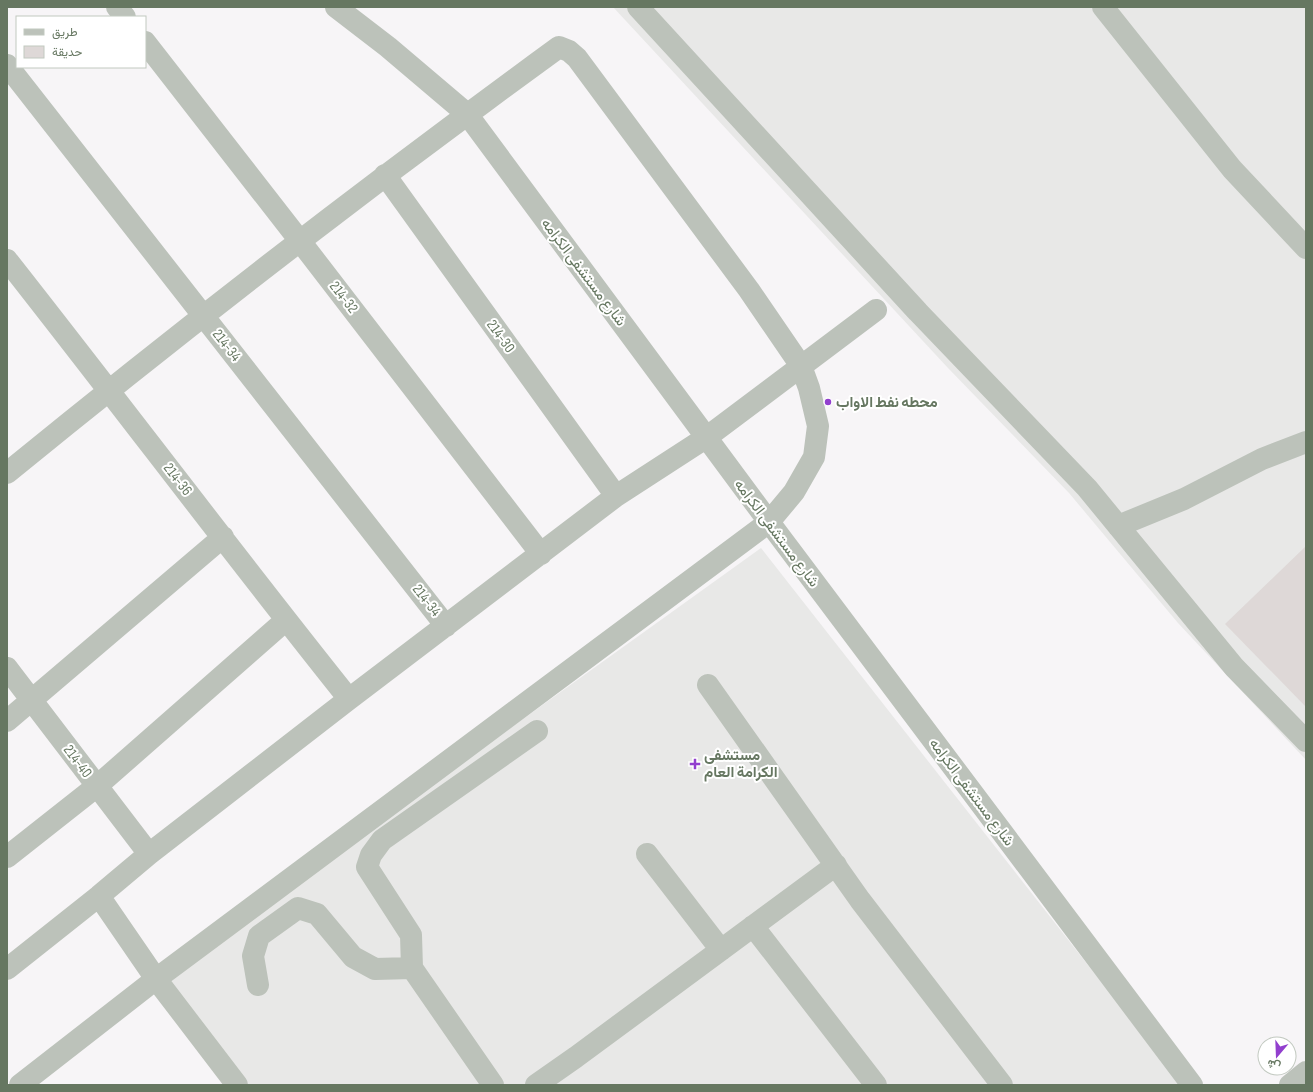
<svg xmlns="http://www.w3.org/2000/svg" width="1313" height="1092" viewBox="0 0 1313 1092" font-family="'Sofia Sans Condensed',Vazirmatn,sans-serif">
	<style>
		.built { fill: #e8e8e7 }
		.green { fill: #ded8d7 }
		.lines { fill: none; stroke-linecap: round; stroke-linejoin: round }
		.minor { stroke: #bcc2ba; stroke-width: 22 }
		.poi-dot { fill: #923fce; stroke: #fff; stroke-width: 1.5 }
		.labels { text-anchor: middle; stroke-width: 4; stroke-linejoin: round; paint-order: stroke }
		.street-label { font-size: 15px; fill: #667761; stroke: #fff }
		.poi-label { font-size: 15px; font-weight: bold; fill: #667761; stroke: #fff; text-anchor: start }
	</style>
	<rect width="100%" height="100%" fill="#f7f5f7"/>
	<path class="built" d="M613,7h693v753l-128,-137 -109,-130 -121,-125z
		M761,548l421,537h-939l-83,-105z"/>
	<path class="green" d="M1306,546v161l-81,-83z"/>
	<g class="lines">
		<path class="minor" d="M117,7l8,10
			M336,7l52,40 79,67 302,408 423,563
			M638,7l280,305 169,176 147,179 72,74
			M1103,7l129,162 74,79
			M145,42l155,199 241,313
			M7,65l439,561
			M385,175l231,321
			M7,260c115,146 226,294 342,439
			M7,473c180,-147 364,-289 552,-426l10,4 8,7 172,232 52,76 8,22 9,38 -4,31 -20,35 -25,30 -613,457 -136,106
			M1118,526l66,-27 78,-40 44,-17
			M7,668l142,186
			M708,685l152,215 142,185
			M7,721l216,-184
			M647,854l74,96
			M7,857l90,-71 189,-166
			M99,896l57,83 81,106
			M753,926l123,159
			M7,969l92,-73 50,-42 200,-155 267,-203 91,-59 169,-127
			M258,985l-5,-29 6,-20 39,-28 19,6 36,43 22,12 37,-1
			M493,1085l-81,-117 -1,-33 -44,-68 4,-12 11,-15 155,-109
			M536,1085l40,-28 260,-192
			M1290,1085l16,-13"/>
	</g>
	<g class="poi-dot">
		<circle cx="828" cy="402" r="4"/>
		<path d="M693 758h4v4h4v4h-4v4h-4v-4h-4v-4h4z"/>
	</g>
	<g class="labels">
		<g class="street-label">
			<text transform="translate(584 272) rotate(53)" y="5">شارع مستشفى الكرامه</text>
			<text transform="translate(344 297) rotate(52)" y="5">214-32</text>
			<text transform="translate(501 336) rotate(54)" y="5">214-30</text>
			<text transform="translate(227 345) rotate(52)" y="5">214-34</text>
			<text transform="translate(178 479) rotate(52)" y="5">214-36</text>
			<text transform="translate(777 533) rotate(53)" y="5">شارع مستشفى الكرامه</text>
			<text transform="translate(427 600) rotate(52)" y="5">214-34</text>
			<text transform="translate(78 761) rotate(53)" y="5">214-40</text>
			<text transform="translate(972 792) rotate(53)" y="5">شارع مستشفى الكرامه</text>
		</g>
		<g class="poi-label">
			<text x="836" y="407">محطه نفط الاواب</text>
			<text x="704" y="760">مستشفى<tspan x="704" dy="17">الكرامة العام</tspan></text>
		</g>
	</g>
	<rect width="1313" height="1092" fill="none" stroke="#667761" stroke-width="16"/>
	<rect x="16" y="16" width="130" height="52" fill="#ffffff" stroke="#c2c9c0"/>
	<rect x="24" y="29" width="20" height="6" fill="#bcc2ba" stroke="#c2c9c0"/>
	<text x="52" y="36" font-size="12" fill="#667761">طريق</text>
	<rect x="24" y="46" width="20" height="12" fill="#ded8d7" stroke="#c2c9c0"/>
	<text x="52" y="56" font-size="12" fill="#667761">حديقة</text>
	<g transform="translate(1277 1056) rotate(199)"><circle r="19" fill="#ffffff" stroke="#c2c9c0"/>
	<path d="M0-3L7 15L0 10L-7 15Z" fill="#923fce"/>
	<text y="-6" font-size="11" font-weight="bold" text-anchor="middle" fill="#667761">ش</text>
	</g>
</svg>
